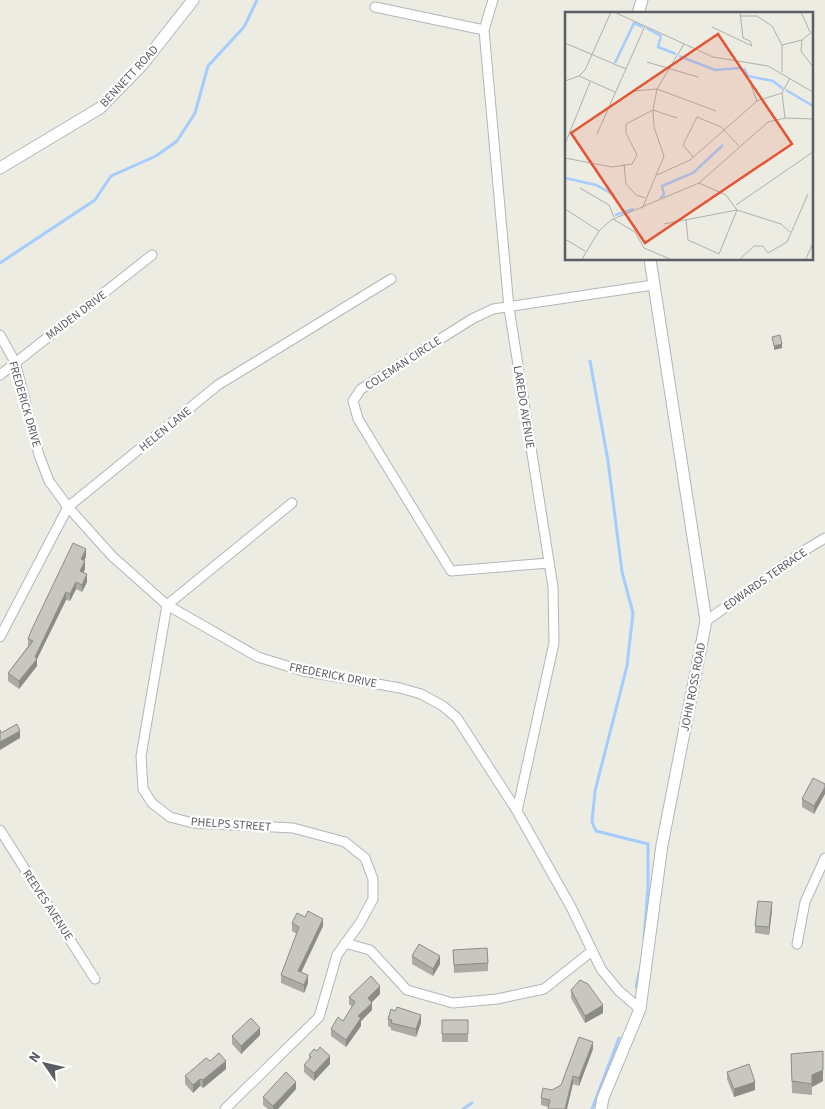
<svg xmlns="http://www.w3.org/2000/svg" width="825" height="1109" viewBox="0 0 825 1109" font-family="'Source Sans 3',sans-serif">
	<style>
		.lines { fill: none; stroke-linecap: round; stroke-linejoin: round }
		.stream { stroke: #a4ccfc; stroke-width: 3 }
		.minor-casing { stroke: #b3b5ba; stroke-width: 11 }
		.tertiary-casing { stroke: #b3b5ba; stroke-width: 13 }
		.minor { stroke: #fff; stroke-width: 9 }
		.tertiary { stroke: #fff; stroke-width: 11 }
		.wall { fill: #acaaa5 }
		.shaded-wall { fill: #8c8b86 }
		.building { fill: #c8c6c0; stroke: #8c8b86 }
		.labels { text-anchor: middle; stroke-width: 4.5; stroke-linejoin: round; paint-order: stroke }
		.street-label { font-size: 12px; fill: #5b5e63; stroke: #fff }
		.inset-river { fill: none; stroke: #a4ccfc; stroke-width: 2.5 }
		.inset-road { fill: none; stroke: #afafac; stroke-width: 1 }
		.view { fill: #e35533; fill-opacity: 0.15; stroke: #e35533; stroke-width: 2.5 }
		.inset-edge { fill: none; stroke: #5b5e63; stroke-width: 2.5 }
	</style>
	<rect width="100%" height="100%" fill="#edece3"/>
	<g class="lines">
		<path class="stream" d="M0,263l95,-63 16,-24 45,-20 21,-15 18,-28 13,-47 36,-39 13,-27
			M590,361l18,100 14,111 11,41 -6,53 -32,125 -3,31 4,9 52,13v42l-4,53
			M636,987l3,-14
			M463,1109l9,-6
			M592,1109l27,-71"/>
		<defs>
			<path id="minor" d="M493,0l-9,30 25,278 44,279 1,56 -37,168
				M375,7l109,23
				M0,335l15,27 24,93 10,26 19,26 44,49 55,49 91,52 45,14 97,17 21,6 22,12 14,12 60,93 54,96 30,62 18,22 21,18
				M0,375l152,-120
				M549,563l-98,8 -93,-152 -5,-18 8,-12 111,-70 21,-10 160,-24
				M706,621l99,-71 20,-12
				M0,637l68,-130 150,-122 173,-106
				M0,830l95,149
				M345,943l25,7 37,40 46,13 44,-4 47,-10 48,-38
				M797,944l8,-42 20,-44
				M225,1109l94,-92 18,-62 23,-32 13,-24v-20l-8,-21 -20,-16 -52,-14 -100,-5 -23,-6 -18,-14 -9,-14 -2,-33 26,-151 125,-102"/>
			<path id="tertiary" d="M638,14l4,-14
				M0,168l100,-60 42,-43 51,-65
				M601,1109l2,-11 37,-89 22,-164 44,-224 -56,-362"/>
		</defs>
		<use href="#minor" class="minor-casing"/>
		<use href="#tertiary" class="tertiary-casing"/>
		<use href="#minor" class="minor"/>
		<use href="#tertiary" class="tertiary"/>
	</g>
	<path class="wall" d="M86,557l-2,4 1,8 -2,4 4,9 -5,10 -6,-3 -6,12 -4,-1 -29,59v7l-18,23 -11,-8v-8l20,-27v-7z
		M825,784l-11,30 -12,-7v-8z
		M772,910l-3,25 -14,-2v-7z
		M292,923l31,3 -22,46 7,11 -4,10 -23,-10v-8l16,-41 -5,-3z
		M453,950l35,13v8l-34,2z
		M412,956l28,8 -7,12 -21,-12z
		M571,990l32,23 -18,10 -14,-25z
		M380,994l-8,8v8l-11,11v5l-15,21 -15,-11v-7l12,-8 9,-14 -3,-3v-7z
		M388,1019l33,4 -5,14 -25,-7v-2l-3,-2z
		M442,1020h26v22h-26z
		M260,1035l-19,19 -9,-10v-8z
		M593,1049l-14,37 -6,-2 -25,23 -7,-2v-7l11,-8 9,-5z
		M823,1051v30l-11,6v8l-20,-2 -1,-39z
		M309,1055l21,9 -16,17 -10,-9v-7l5,-5z
		M210,1061l16,8 -23,19 -3,-2 -7,7 -8,-9v-8z
		M727,1072l28,18 -21,7 -7,-18z
		M296,1089l-18,20h-10l-5,-4v-8z"/>
	<path class="shaded-wall" d="M782,344v4l-8,2v-4z
		M86,549v8l-5,10v-8z
		M85,561v8l-5,10v-8z
		M87,574v8l-5,10v-7z
		M76,582v7l-6,12v-7z
		M66,592v8l-29,59v7l-18,23v-8l16,-24z
		M20,731v7l-20,12v-8z
		M825,787v7l-11,20v-8z
		M772,902v8l-3,25v-8z
		M323,919v7l-25,53v-8z
		M440,956v8l-7,12v-7z
		M308,975v8l-4,10v-8z
		M380,986v8l-12,12v-8z
		M372,1003v7l-11,11v5l-15,21v-7l12,-24z
		M603,1005v8l-18,10v-7z
		M421,1015v8l-5,14v-8z
		M260,1028v7l-19,19v-8z
		M593,1042v7l-14,37v-8z
		M330,1056v8l-16,17v-8z
		M226,1061v8l-23,19v-8z
		M823,1070v11l-11,6v-12z
		M573,1076v8l-6,25h-2z
		M200,1079v7l-7,7v-8z
		M296,1082v7l-18,20h-5v-3z
		M755,1082v8l-21,7v-8z"/>
	<path class="building" d="M780,335l2,9 -8,2 -2,-9z
		M73,543l13,6 -5,10 4,2 -5,10 7,3 -5,11 -6,-3 -6,12 -4,-2 -31,65 2,2 -18,22 -11,-8 25,-32 -5,-2 4,-10z
		M17,724l3,7 -20,11v-12l1,3z
		M813,778l12,6v3l-11,19 -12,-7z
		M758,901l14,1 -3,25 -14,-1z
		M308,911l15,8 -25,52 10,4 -4,10 -23,-10 18,-48 -7,-4 5,-10 8,4z
		M419,944l21,12 -7,13 -21,-13z
		M487,948l1,15 -34,2 -1,-15z
		M371,976l9,10 -12,12 4,5 -14,13 3,2 -15,22 -15,-11 7,-12 5,4 12,-19 -6,-5z
		M580,980l8,4 15,21 -18,11 -14,-26z
		M397,1007l24,8 -5,14 -25,-6 1,-3 -4,-1 3,-10 4,2z
		M251,1018l9,10 -19,18 -9,-10z
		M442,1020h26v14h-26z
		M579,1037l14,5 -14,36 -6,-2 -8,33h-17l2,-9 -9,-2 2,-10 9,2 9,-5z
		M320,1047l10,9 -16,17 -10,-8 7,-8 -2,-2 5,-6 3,2z
		M823,1051v19l-11,5v9l-20,-3 -1,-27z
		M219,1053l7,8 -23,19 -3,-1 -7,6 -8,-9 21,-18 4,3z
		M749,1064l6,18 -21,7 -7,-17z
		M286,1072l10,10 -23,24 -10,-9z"/>
	<g class="labels">
		<g class="street-label">
			<text transform="translate(129 76) rotate(-47)" y="4">BENNETT ROAD</text>
			<text transform="translate(76 315) rotate(-37)" y="4">MAIDEN DRIVE</text>
			<text transform="translate(403 363) rotate(-33)" y="4">COLEMAN CIRCLE</text>
			<text transform="translate(25 404) rotate(74)" y="4">FREDERICK DRIVE</text>
			<text transform="translate(524 407) rotate(81)" y="4">LAREDO AVENUE</text>
			<text transform="translate(165 429) rotate(-39)" y="4">HELEN LANE</text>
			<text transform="translate(765 579) rotate(-35)" y="4">EDWARDS TERRACE</text>
			<text transform="translate(333 675) rotate(11)" y="4">FREDERICK DRIVE</text>
			<text transform="translate(693 687) rotate(-79)" y="4">JOHN ROSS ROAD</text>
			<text transform="translate(231 824) rotate(4)" y="4">PHELPS STREET</text>
			<text transform="translate(48 905) rotate(57)" y="4">REEVES AVENUE</text>
		</g>
	</g>
	<g transform="translate(565 12)">
		<rect width="248" height="248" fill="#edece3"/>
		<path class="inset-river" d="M81,16l15,8 -3,11 18,7M114,44l36,14 26,-2M50,51l19,-40 9,4M179,56l4,8 25,5 10,8M221,78l27,16M0,166l31,7 18,10M95,186l4,-3 -2,-9 31,-13 30,-28M50,203l19,-6"/>
		<path class="inset-road" d="M49,0l99,45 55,9 45,26M175,0l3,26M236,0l9,20M176,4h16l15,10 10,19v27M147,15l40,19 -2,-5 -7,-3M248,19l-11,9 -1,11 12,16M0,31l61,26M217,33l20,-5M82,50l51,15M14,64l36,16M0,69l14,-5 6,-6 26,-58M186,73l6,16M68,79l24,-2 59,22M217,81l3,25M32,122l48,-108M0,132l25,-62M128,145l-10,-12 14,-28 24,10 18,19M0,146l47,9 20,-3 5,-9 -11,-22v-9l27,-14 24,8M59,152l2,20 10,11 9,3M92,163l33,-15 67,-59 25,-8 8,-15M134,171l27,12 11,15 44,14 9,8M15,176l29,17 5,12M171,193l77,-53M0,197l34,22M77,197l22,-53 -10,-29 -1,-17 4,-21 27,-45M48,207l22,13 9,16 26,11M121,207l2,21 31,14 18,-44M99,212l73,-14M0,227l20,12M203,241l19,-11 21,-48M17,247l17,-28 12,-11 88,-37 69,-61 17,-4 28,1M175,247l14,-13h9l5,7M241,247l7,-16"/>
		<path class="view" d="M153,22l74,110 -147,99 -74,-110z"/>
		<rect width="248" height="248" class="inset-edge"/>
	</g>
	<g transform="translate(45 1064) rotate(304)" stroke="#ffffff" stroke-width="4" paint-order="stroke">
	<path d="M0-4L9 19L0 12L-9 19Z" fill="#5b5e63"/>
	<text y="-8" font-size="14" font-weight="bold" text-anchor="middle" fill="#5b5e63">N</text>
	</g>
</svg>
